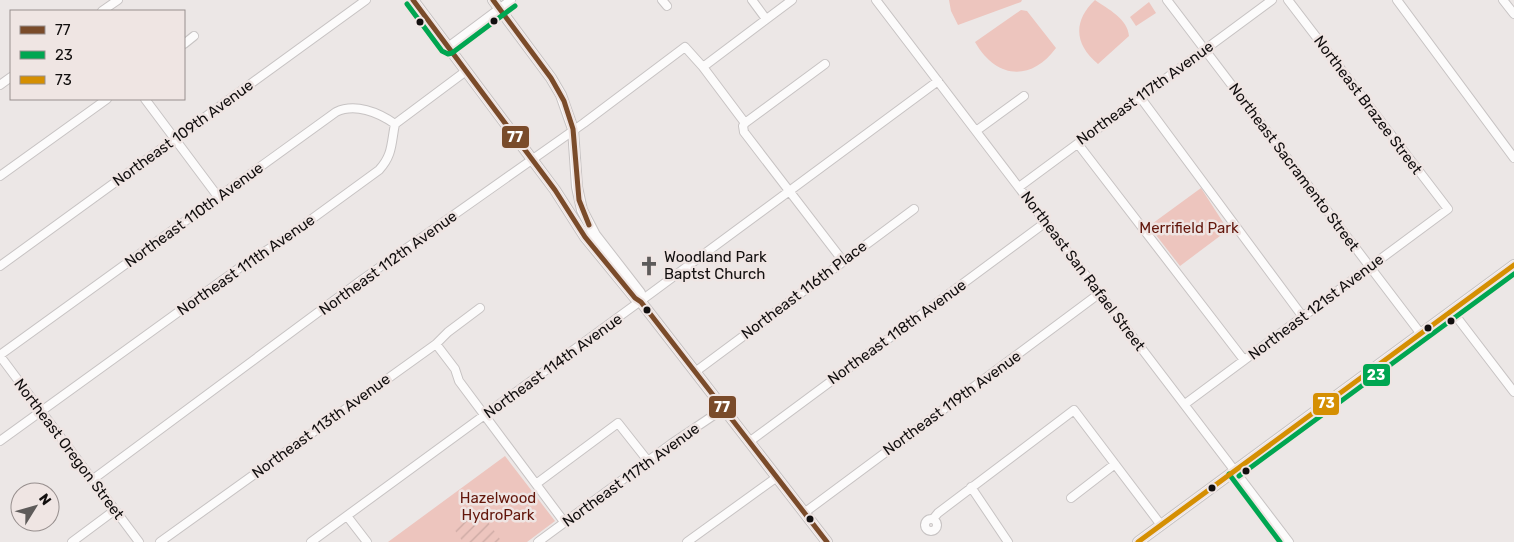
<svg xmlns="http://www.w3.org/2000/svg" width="1514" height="542" viewBox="0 0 1514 542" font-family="Rubik,sans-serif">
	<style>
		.park { fill: #edc5be }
		.garden { fill: url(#garden-furrows) }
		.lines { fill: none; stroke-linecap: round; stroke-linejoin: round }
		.minor-casing { stroke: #c7c3c3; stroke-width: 10 }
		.major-casing { stroke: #c7c3c3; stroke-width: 12 }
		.minor { stroke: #fcfbfb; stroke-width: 8 }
		.major { stroke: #fcfbfb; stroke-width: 10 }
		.bus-1-casing { stroke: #efe5e3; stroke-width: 9 }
		.bus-2-casing { stroke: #efe5e3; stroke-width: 9 }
		.bus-3-casing { stroke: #efe5e3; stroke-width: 9 }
		.bus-1 { stroke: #7a4b2a; stroke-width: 5 }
		.bus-2 { stroke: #00a651; stroke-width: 5 }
		.bus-3 { stroke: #d58f02; stroke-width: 5 }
		.bus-dot { fill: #120f0f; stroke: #efe5e3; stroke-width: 2 }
		.labels { text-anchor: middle; stroke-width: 5; stroke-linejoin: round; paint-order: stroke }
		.street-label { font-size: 15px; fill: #120f0f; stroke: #efe5e3 }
		.park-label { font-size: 15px; fill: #63170c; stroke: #efe5e3 }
		.poi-label { font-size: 15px; fill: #120f0f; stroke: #efe5e3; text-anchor: start }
		.line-badge { stroke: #efe5e3; stroke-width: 2 }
		.badge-label { font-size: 14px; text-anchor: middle; font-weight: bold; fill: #fff }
	</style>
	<defs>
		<pattern id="garden-furrows" width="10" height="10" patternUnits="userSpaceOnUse" patternTransform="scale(1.25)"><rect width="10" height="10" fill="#edc5be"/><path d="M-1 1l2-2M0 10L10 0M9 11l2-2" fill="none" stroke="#caa8a2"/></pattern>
	</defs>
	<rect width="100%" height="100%" fill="#ece7e6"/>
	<path class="park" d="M949,0h73l-1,2 -63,23 -7,-14z
		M1095,0c13,9 33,19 34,36l-31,28c-24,-20 -25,-43 -3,-64z
		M1149,2l7,11 -20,13 -6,-9z
		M1021,10l6,1 29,37c-25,34 -60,31 -81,-6z
		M1201,188l27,42 -48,36 -31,-40z
		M505,456l50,65 -28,21h-139z"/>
	<path class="garden" d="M472,517l16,5 14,20h-39l-9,-13z"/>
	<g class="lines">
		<defs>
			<path id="minor" d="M662,0l5,6
				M752,0l14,19
				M876,0l413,542
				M1167,0l254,334
				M1397,0l117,158
				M1503,0l11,14
				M102,11l16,-11
				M184,44l10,-8
				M448,47l63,-47
				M703,67l89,-67
				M0,85l11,-8
				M1140,97l163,220
				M145,99l74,99
				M745,123l-2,3 1,6 99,129
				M745,123l80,-59
				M976,131l48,-35
				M1078,144l166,216
				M0,176l107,-77
				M1019,187l253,-187
				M0,266l366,-266
				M1452,311l62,81
				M436,344l19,25 4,12 106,142
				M0,355l336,-243c19,-9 42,0 59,12
				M0,356l139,186
				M695,372l219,-163
				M1185,404l263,-195 -160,-209
				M0,441l242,-175 41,-26 96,-70c14,-15 12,-27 16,-46l71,-53
				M749,442l297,-220
				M92,480l271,-201 221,-156 101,-76 18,20 42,56
				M536,484l82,-61 30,38
				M971,487l37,55
				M1071,498l44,-34
				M804,513l296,-220
				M347,516l20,26
				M925 525a6 6 0 1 1 12 0a6 6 0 1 1-12 0Z
				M933,519l5,-6 136,-103 87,115
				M72,542l43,-32
				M160,542l276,-198 12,-12 32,-24
				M311,542l339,-248 288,-213
				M538,542l133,-98 52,-35
				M687,542l90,-65"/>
			<path id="major" d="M413,0l142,190 30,47 50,61 6,4 186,240
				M493,0l58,78 10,17 12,34 4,58 5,23 13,25 45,58 1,9
				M1138,542l376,-277"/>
		</defs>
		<use href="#minor" class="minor-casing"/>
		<use href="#major" class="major-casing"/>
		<use href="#minor" class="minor"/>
		<use href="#major" class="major"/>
		<defs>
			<path id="bus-1" d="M413,0l142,190 30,47 50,61 6,4 186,240
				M493,0l58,78 13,23 9,28 6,71 10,25"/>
			<path id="bus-2" d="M407,4l35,47 6,3 4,-1 63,-47
				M1229,474l51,68
				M1239,476l275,-202"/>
			<path id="bus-3" d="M1138,542l376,-277"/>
		</defs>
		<use href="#bus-1" class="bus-1-casing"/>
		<use href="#bus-2" class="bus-2-casing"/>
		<use href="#bus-3" class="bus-3-casing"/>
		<use href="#bus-1" class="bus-1"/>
		<use href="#bus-2" class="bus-2"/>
		<use href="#bus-3" class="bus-3"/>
	</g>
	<defs>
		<symbol id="church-bare" viewBox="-9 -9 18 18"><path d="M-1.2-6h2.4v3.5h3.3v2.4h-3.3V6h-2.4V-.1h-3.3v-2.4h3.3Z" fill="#5e5b5a" stroke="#efe5e3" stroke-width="2.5" paint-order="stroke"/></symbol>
	</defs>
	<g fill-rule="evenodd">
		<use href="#church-bare" x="635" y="252" width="28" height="28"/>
	</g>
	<g class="bus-dot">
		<circle cx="494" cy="21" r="4.5"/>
		<circle cx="420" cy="22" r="4.5"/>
		<circle cx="647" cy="310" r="4.5"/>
		<circle cx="1451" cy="321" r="4.5"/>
		<circle cx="1428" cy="328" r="4.5"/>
		<circle cx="1246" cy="471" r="4.5"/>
		<circle cx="1212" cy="488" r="4.5"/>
		<circle cx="810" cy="519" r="4.5"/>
	</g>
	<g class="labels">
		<g class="street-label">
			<text transform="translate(1145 93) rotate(-36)" y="5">Northeast 117th Avenue</text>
			<text transform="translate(1368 105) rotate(53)" y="5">Northeast Brazee Street</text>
			<text transform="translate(183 133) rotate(-36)" y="5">Northeast 109th Avenue</text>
			<text transform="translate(1294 167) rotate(53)" y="5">Northeast Sacramento Street</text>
			<text transform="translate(194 215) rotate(-36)" y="5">Northeast 110th Avenue</text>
			<text transform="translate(388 263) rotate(-36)" y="5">Northeast 112th Avenue</text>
			<text transform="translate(246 265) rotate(-35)" y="5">Northeast 111th Avenue</text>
			<text transform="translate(1083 271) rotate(53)" y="5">Northeast San Rafael Street</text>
			<text transform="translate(804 290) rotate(-37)" y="5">Northeast 116th Place</text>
			<text transform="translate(1316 307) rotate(-37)" y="5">Northeast 121st Avenue</text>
			<text transform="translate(897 332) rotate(-36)" y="5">Northeast 118th Avenue</text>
			<text transform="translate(553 366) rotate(-36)" y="5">Northeast 114th Avenue</text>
			<text transform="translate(952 403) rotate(-36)" y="5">Northeast 119th Avenue</text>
			<text transform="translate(321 426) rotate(-36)" y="5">Northeast 113th Avenue</text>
			<text transform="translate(69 449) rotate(53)" y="5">Northeast Oregon Street</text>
			<text transform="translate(631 475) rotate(-36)" y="5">Northeast 117th Avenue</text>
		</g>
		<g class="park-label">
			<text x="1189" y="233">Merrifield Park</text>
			<text x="498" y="503">Hazelwood<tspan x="498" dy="17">HydroPark</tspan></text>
		</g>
		<g class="poi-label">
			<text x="664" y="262">Woodland Park<tspan x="664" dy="17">Baptst Church</tspan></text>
		</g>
	</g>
	<g class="line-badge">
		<rect x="501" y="125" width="29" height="24" rx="5" fill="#7a4b2a"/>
		<rect x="1362" y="363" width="29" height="24" rx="5" fill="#00a651"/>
		<rect x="1312" y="392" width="28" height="24" rx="5" fill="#d58f02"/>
		<rect x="708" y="395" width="29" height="24" rx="5" fill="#7a4b2a"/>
	</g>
	<g class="badge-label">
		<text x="515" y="142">77</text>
		<text x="1376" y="380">23</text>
		<text x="1326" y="408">73</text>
		<text x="722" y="412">77</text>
	</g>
	<rect x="10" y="10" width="175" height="90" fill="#efe5e3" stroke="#978f8e"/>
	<rect x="20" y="26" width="25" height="8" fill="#7a4b2a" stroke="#978f8e"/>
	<text x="55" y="35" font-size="15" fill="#120f0f">77</text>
	<rect x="20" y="51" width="25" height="8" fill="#00a651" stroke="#978f8e"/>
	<text x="55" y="60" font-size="15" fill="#120f0f">23</text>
	<rect x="20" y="76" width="25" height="8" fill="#d58f02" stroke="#978f8e"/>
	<text x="55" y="85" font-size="15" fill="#120f0f">73</text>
	<g transform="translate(35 507) rotate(53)"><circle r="24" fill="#efe5e3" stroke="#978f8e"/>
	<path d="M0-4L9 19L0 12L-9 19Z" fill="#5e5b5a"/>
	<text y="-8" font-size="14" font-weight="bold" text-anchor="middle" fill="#120f0f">N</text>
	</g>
</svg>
